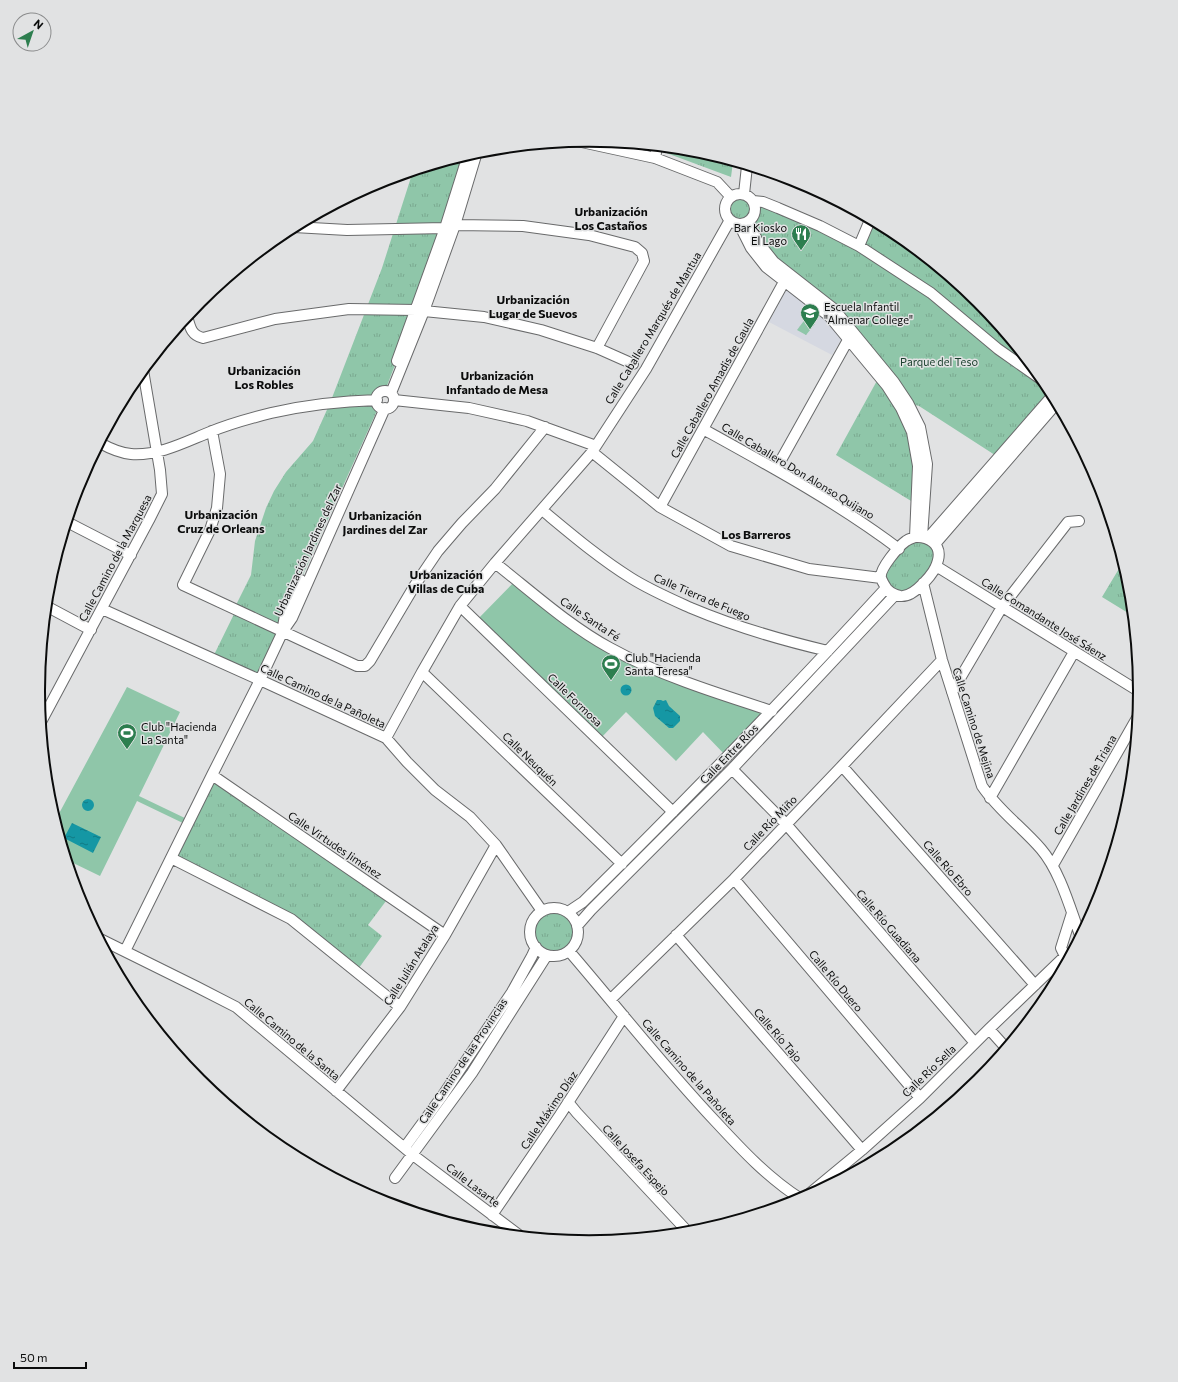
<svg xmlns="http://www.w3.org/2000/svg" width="1178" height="1382" viewBox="0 0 1178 1382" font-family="Commissioner,sans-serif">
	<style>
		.built { fill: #d5d8e1 }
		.grass { fill: url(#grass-tufts) }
		.pitch { fill: #8fc6a9 }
		.water { fill: url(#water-ripples) }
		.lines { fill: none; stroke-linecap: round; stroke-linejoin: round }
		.minor-casing { stroke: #696a6b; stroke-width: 12 }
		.minor { stroke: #fff; stroke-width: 10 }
		.labels { text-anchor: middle; stroke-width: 3; stroke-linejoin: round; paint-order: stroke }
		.poi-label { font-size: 11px; fill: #0b0c0c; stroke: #e1e2e3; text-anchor: start }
		.street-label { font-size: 11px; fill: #0b0c0c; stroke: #e1e2e3 }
		.park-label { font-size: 11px; fill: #1c412f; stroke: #e1e2e3 }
		.neighbourhood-label { font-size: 12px; font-weight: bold; fill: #0b0c0c; stroke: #e1e2e3 }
		.rim { fill: none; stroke: #0b0c0c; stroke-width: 2 }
	</style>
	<defs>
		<pattern id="grass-tufts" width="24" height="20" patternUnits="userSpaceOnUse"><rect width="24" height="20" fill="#8fc6a9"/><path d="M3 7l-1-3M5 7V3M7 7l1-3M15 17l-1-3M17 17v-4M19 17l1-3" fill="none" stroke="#7aa990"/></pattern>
		<pattern id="water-ripples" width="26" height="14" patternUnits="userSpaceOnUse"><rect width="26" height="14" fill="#1597a4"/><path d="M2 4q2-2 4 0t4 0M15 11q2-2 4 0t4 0" fill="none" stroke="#117a84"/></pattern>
	</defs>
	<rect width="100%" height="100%" fill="#e1e2e3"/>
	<path class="built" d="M787,289l40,31 15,18 -10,17 -63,-33z"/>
	<path class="grass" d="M662,147l35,4 36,11 -2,15 -70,-26z
		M468,155l-52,155 -31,81c-7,1 -10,8 -6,15l-94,209 -25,65 -48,-21 24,-49 -2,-1 17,-34 4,-34 11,-33 8,-17 12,-19 27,-31 17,-38 52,-135 31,-97z
		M727 209a13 13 0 1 1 26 0a13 13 0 1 1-26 0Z
		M753,201l106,45 188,139 6,10 -55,62 -79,-51 -11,-3 -134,-141 -25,-40c6,-7 7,-12 4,-21z
		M875,222l20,11 84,69 55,67 -169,-124z
		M806,318l9,6 -9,11 -9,-5z
		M879,377l33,55 4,72 -80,-49z
		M922,537l17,15 -22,38 -22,5 -13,-24 17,-22z
		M1123,562l6,22 4,32 -31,-19z
		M212,775l177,122 -21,28 14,11 -26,36 -65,-53 -120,-61z
		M535 932a19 19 0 1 1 38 0a19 19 0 1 1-38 0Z"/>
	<path class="pitch" d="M516,580l93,68 163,63 -45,46 -24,-25 -27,29 -50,-49 -27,28 -123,-119z
		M127,687l53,25 -41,84 50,24 -2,5 -50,-24 -37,75 -33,-16 -12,-39z"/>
	<path class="water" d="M620.5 690a5.5 5.5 0 1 1 11 0a5.5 5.5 0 1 1-11 0Z
		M657,700h4l2,1 3,-1 3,6 11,10v5l-7,7h-4l-14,-12 -2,-8z
		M82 805a6 6 0 1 1 12 0a6 6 0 1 1-12 0Z
		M72,823l29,14 -8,16 -29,-15z"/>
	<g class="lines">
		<defs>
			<path id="minor" d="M577,141l78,17 62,24 14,15
				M655,158l2,-11
				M725 209a15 15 0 1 1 30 0a15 15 0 1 1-30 0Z
				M744,194l3,-28
				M753,201l10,1 15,6 42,18 39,20 72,47 67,56 47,33
				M749,222l9,20 16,20 60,47 60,73 14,21 12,24 7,37 -5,73
				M739,224l12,24 15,19 63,49 58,70 14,22 11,24 6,34 -3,71
				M455,225l68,1 66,9 46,12 7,6 2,8 -47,87
				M294,227l53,3 98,-2
				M859,246l11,-26
				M424,311l60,6 57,13 56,18 36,16
				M187,316c3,11 4,19 16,22l72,-19 74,-10 67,1
				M397,361l48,-133 23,-73
				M376 400a9 9 0 1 1 18 0a9 9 0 1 1-18 0Z
				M391,393l33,-82 31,-86 22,-73
				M394,400l75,8 58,13 69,25
				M703,429c67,37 135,74 196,120
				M212,431l8,43 -3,34 -7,22 -27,55 174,81h8l5,-5 45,-76 23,-34 24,-28 33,-34 50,-62
				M100,443c9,5 20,10 31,11 28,2 54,-12 79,-22 19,-8 41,-14 61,-19 35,-8 70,-12 106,-13
				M592,452l68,55 71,39 78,23 72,9
				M776,469l72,-129
				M660,507l124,-225
				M542,510c29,24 57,48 89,68 19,12 40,21 60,30 45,19 90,32 137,43
				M67,522l64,33
				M915,537c13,-1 27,7 23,23 -2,12 -24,38 -38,36 -5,-1 -9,-3 -13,-7 -2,-3 -5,-8 -6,-11 -2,-9 18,-32 25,-37 3,-2 6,-3 9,-4z
				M928,538l125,-143
				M935,544l122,-141
				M495,563c37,29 73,62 115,85 51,28 106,45 162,63
				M936,566l204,126
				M923,583l19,77 40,126c16,24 40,41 59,63 19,22 29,59 39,86
				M46,606l45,24
				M460,606l213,206
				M102,609l158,71 126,58 21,24 28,28 35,27 26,28 46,66
				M283,627l2,-12 16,-35
				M422,672l200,192
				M952,692l50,-85 66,-85 11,-1
				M41,722l108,-202 13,-26 -2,-24 -17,-100
				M386,738l36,-66 38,-66 35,-43 97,-111 54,-83 84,-149
				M842,766l193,219
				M732,769l54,55 189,219
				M212,775l233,160
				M990,798l84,-146
				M171,858l120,61 109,88
				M1053,865l84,-147
				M734,879l186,219
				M530 932a24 24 0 1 1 48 0a24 24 0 1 1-48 0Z
				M568,912l15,-10c104,-103 205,-207 303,-314
				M577,926l14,-16 141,-141 163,-174
				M676,935l186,215
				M100,939l97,48 39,20 177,148 106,80
				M125,951l87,-176 48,-95 23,-49 9,-13 93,-210
				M569,951c49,57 95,116 147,171 26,28 52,56 85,77
				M1068,958l-3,-2 -4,-8 11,-35
				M611,999l123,-120 108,-113 100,-106
				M989,1029l17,19
				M336,1091l64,-84 45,-72 51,-90
				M568,1102l9,11 111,119
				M405,1147l38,-52 69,-103 20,-36 4,-9
				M395,1178l77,-105 75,-118
				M804,1198l58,-48 58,-52 69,-69 76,-73
				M492,1215l68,-100 64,-99"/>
		</defs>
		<use href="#minor" class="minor-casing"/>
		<use href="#minor" class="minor"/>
	</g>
	<defs>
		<symbol id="restaurant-pin" viewBox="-11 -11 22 30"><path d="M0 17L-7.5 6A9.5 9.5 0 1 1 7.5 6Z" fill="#2d7e4f" stroke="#e1e2e3"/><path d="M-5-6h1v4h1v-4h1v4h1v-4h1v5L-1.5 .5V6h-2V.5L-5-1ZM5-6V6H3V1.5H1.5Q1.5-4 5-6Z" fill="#fff"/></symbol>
		<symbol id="school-pin" viewBox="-11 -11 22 30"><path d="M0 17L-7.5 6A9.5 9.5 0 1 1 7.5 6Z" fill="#2d7e4f" stroke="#e1e2e3"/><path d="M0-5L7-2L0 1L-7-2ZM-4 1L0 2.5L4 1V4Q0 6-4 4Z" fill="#fff"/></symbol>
		<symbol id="stadium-pin" viewBox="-11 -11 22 30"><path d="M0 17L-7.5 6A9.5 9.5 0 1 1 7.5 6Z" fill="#2d7e4f" stroke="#e1e2e3"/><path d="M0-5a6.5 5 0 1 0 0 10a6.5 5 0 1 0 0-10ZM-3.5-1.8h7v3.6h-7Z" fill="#fff"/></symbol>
	</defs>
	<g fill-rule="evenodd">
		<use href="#restaurant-pin" x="790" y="223" width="22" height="30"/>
		<use href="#school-pin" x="799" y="302" width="22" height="30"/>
		<use href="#stadium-pin" x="600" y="653" width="22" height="30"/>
		<use href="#stadium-pin" x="116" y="722" width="22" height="30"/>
	</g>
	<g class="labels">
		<g class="poi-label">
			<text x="787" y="232" text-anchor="end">Bar Kiosko<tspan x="787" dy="13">El Lago</tspan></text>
			<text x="824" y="311">Escuela Infantil<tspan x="824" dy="13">"Almenar College"</tspan></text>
			<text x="625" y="662">Club "Hacienda<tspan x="625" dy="13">Santa Teresa"</tspan></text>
			<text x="141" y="731">Club "Hacienda<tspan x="141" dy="13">La Santa"</tspan></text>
		</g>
		<g class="street-label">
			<text transform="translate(653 328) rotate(-59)" y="4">Calle Caballero Marqués de Mantua</text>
			<text transform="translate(712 388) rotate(-61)" y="4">Calle Caballero Amadis de Gaula</text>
			<text transform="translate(798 471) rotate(31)" y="4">Calle Caballero Don Alonso Quijano</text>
			<text transform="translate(308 550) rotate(-65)" y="4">Urbanización Jardines del Zar</text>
			<text transform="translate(115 558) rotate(-62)" y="4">Calle Camino de la Marquesa</text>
			<text transform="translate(702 597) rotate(23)" y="4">Calle Tierra de Fuego</text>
			<text transform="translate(590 619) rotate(34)" y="4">Calle Santa Fé</text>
			<text transform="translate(1044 619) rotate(32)" y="4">Calle Comandante José Sáenz</text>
			<text transform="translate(323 696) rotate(25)" y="4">Calle Camino de la Pañoleta</text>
			<text transform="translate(575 700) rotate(44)" y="4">Calle Formosa</text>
			<text transform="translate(974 723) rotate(72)" y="4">Calle Camino de Mejina</text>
			<text transform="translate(729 754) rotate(-46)" y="4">Calle Entre Ríos</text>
			<text transform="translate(530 759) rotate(44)" y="4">Calle Neuquén</text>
			<text transform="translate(1085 785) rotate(-60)" y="4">Calle Jardines de Triana</text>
			<text transform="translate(770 823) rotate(-46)" y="4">Calle Río Miño</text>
			<text transform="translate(335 845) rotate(34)" y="4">Calle Virtudes Jiménez</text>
			<text transform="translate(948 868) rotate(49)" y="4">Calle Río Ebro</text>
			<text transform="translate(889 926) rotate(49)" y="4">Calle Río Guadiana</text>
			<text transform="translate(411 965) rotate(-58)" y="4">Calle Julián Atalaya</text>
			<text transform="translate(836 981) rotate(50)" y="4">Calle Río Duero</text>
			<text transform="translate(778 1035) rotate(49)" y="4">Calle Río Tajo</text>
			<text transform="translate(292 1039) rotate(40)" y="4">Calle Camino de la Santa</text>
			<text transform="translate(463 1061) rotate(-56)" y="4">Calle Camino de las Provincias</text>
			<text transform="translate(929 1071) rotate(-44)" y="4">Calle Río Sella</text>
			<text transform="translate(689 1072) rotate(49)" y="4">Calle Camino de la Pañoleta</text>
			<text transform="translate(549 1110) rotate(-56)" y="4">Calle Máximo Díaz</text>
			<text transform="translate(636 1160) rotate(47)" y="4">Calle Josefa Espejo</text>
			<text transform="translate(473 1185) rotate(37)" y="4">Calle Lasarte</text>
		</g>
		<g class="park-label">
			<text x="939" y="366">Parque del Teso</text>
		</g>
		<g class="neighbourhood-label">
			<text x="611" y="216">Urbanización<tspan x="611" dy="14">Los Castaños</tspan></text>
			<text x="533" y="304">Urbanización<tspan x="533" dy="14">Lugar de Suevos</tspan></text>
			<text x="264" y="375">Urbanización<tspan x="264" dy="14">Los Robles</tspan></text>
			<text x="497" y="380">Urbanización<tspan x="497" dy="14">Infantado de Mesa</tspan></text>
			<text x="221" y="519">Urbanización<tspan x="221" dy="14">Cruz de Orleans</tspan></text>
			<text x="385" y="520">Urbanización<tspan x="385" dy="14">Jardines del Zar</tspan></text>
			<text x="756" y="539">Los Barreros</text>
			<text x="446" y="579">Urbanización<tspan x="446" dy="14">Villas de Cuba</tspan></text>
		</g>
	</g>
	<path d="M0 0H1178V1382H0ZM45 691a544 544 0 1 1 1088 0a544 544 0 1 1-1088 0Z" fill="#e1e2e3" fill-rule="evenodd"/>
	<path class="rim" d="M45 691a544 544 0 1 1 1088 0a544 544 0 1 1-1088 0Z"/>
	<g transform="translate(32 32) rotate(40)"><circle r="19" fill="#e1e2e3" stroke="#8b8c8d"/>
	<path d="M0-3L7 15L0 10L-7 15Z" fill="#2d7e4f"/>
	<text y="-6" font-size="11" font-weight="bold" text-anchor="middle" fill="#0b0c0c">N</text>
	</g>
	<path d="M14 1362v6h72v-6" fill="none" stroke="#0b0c0c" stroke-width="2"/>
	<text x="20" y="1362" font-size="12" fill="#0b0c0c" stroke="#e1e2e3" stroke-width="3" paint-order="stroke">50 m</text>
</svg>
